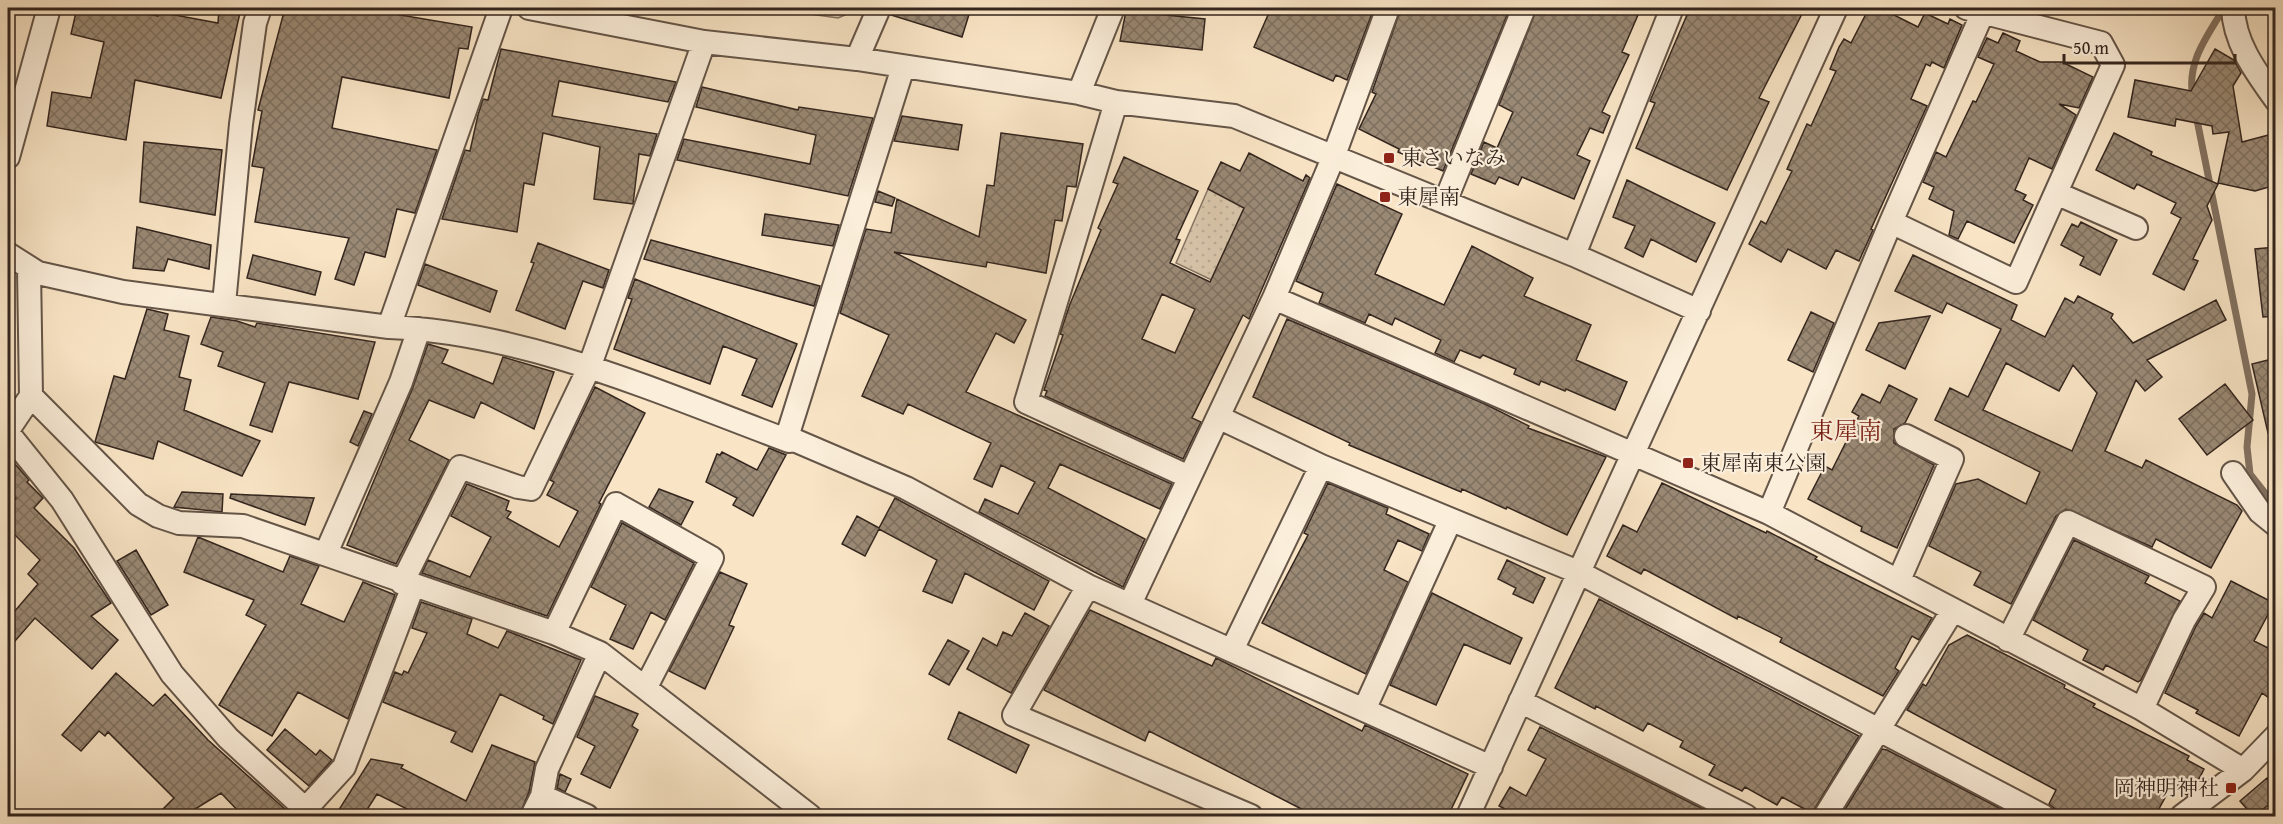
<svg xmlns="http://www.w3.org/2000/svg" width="2283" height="824" viewBox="0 0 2283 824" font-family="'Gentium Book Plus','Noto Serif JP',serif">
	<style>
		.park { fill: url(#park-dots); stroke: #857464; stroke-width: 1.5 }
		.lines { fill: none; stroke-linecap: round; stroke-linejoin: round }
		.stream { stroke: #827161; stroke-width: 7 }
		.building { fill: url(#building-cross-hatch); stroke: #33251e; stroke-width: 1.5; fill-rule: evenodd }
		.minor-casing { stroke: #645548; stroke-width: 26 }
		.minor { stroke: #fbeeda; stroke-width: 22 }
		.poi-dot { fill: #8f2418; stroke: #fbeeda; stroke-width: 2 }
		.labels { text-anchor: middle; stroke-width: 4.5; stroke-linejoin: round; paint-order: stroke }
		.poi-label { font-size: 21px; fill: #33251e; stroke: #fbeeda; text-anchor: start }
		.quarter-label { font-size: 24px; fill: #7a1f14; stroke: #fbeeda }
	</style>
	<defs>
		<pattern id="park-dots" width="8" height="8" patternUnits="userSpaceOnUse" patternTransform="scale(1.5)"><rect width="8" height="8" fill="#d7c4a9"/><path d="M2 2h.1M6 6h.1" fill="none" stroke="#b9a891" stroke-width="1.8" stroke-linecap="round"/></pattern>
		<pattern id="building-cross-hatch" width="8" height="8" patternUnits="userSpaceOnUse" patternTransform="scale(1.5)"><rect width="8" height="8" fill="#9a8975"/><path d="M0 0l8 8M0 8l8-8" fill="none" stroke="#7e705f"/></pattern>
	</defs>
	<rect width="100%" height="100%" fill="#f9e5c6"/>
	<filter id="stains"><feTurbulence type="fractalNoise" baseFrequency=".00333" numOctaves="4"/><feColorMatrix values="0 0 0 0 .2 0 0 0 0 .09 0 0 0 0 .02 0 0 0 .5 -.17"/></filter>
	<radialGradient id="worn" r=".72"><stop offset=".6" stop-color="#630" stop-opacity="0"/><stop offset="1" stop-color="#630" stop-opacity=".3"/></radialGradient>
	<path class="park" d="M767,8h95l-24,10z
		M1208,189l33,17 4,-8 -6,95 -63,-30z"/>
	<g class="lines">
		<path class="stream" d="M2193,98c-7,-36 14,-61 31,-90
			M2196,115l56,279 -5,53 3,27 26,33"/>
	</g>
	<path class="building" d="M77,8h43l38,8 1,-4 59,11 1,-15h22l-20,90 -86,-18 -9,60 -79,-14 5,-34 39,6 13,-56 -33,-8z
		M285,8h74l113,19 -4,22 -9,-1 -10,50 -107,-21 -10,51 105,22 -22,63 -18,-4 -12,48 -20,-5 -11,33 -19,-6 14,-41 -94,-16 9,-54 -12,-2 10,-55 -4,-1z
		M892,8h79l-9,29 -71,-22z
		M1271,8h103l-27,72 -11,-5 -3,6 -79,-34z
		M1401,8h109l-67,163 -45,-19 1,-3 -40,-20 17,-35 -4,-2z
		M1537,8h104l-19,44 7,3 -27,57 8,4 -7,17 -13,-5 -13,27 13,6 -16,38 -52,-22 -4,8 -19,-8 -4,7 -24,-10 13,-32 13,6 16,-36 -14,-7z
		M1690,8h115l-46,90 10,4 -42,88 -91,-42 19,-45 -5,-2z
		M1869,8h11l38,19 7,-14 23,11 2,-5 12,6 -18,43 -12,-6 -2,4 -4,-2 -15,35 16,7 -56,123 2,1 -14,31 -23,-11 -10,19 -38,-20 -7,13 -32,-18 12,-23 5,3 26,-53 -5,-2 20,-45 4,2 25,-55 -6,-2 9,-22 5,-8 7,4z
		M1126,11l79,8 -3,31 -82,-9z
		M2003,33l17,8 -4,10 24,11h22l31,15 -14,31 -20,-4 17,11 -24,54 -23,-11 -14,32 11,5 -3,5 10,5 -19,38 -47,-22 -9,18 -9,-4 5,-24 -25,-12 5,-12 -11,-5 13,-30 10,5 27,-56 3,1 18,-38 -16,-7 9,-19 11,5z
		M501,49l175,33 -8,20 -109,-21 -7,35 105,18 -7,22 -11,-2 -6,50 -39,-5 6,-52 -57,-14 -9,52 -10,-2 -7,49 -75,-13 23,-69 5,1 8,-36 5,-16 5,1z
		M2215,49l19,11 7,13 -8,13 9,56 34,-9v52l-21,6 -37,-8 11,-51 -16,2 -1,-8 -36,-7 -1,7 -47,-9 7,-37 56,11z
		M702,87l96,23 1,-3 74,11 -25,78 -171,-36 7,-21 126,25 6,-29 -120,-28z
		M902,116l60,9 -4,25 -64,-9z
		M1001,133l82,11 -7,43 -9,-1 -5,35 -7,-1 -9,53 -59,-11 -1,5 -92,-15 132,68 -12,23 -18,-10 -30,59 206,92 -12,25 -100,-45 -12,24 97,51 -22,48 -144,-75 6,-13 33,15 17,-32 -34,-17 -9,22 -18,-8 17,-36 -83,-39 -5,10 -41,-18 27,-61 -49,-22 26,-84 25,4 6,-34 82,38 8,-52 7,1z
		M2114,133l38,19 -1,3 67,29 -11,22 5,14 -19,39 5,2 -14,29 -31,-16 28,-56 -10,-5 5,-10 -39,-19 -3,5 -38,-19z
		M144,142l78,8 -7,65 -75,-13z
		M1249,153l54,28 3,-6 4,3 -61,141 -6,-4 -51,103 9,4 -18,37 -138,-63 2,-5 -3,-1 19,-55 -3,-1 10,-30 31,-74 -3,-2 20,-44 -5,-2 11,-25 74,34 -22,48 4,1 -10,23 40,19 34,-74 -36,-19 13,-27 19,9zM1162,294l33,15 -20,44 -33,-14z
		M1627,180l88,43 -19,39 -45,-23 -8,18 -18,-9 10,-22 -22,-9z
		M1337,184l65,30 -27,60 69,31 28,-59 61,32 -9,18 67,29 -15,35 51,22 -12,28 -49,-21 -1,2 -24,-10 -2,4 -25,-11 2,-5 -33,-14 -3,3 -20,-8 -6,12 -19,-9 6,-13 -46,-22 -3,7 -23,-11 -4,9 -46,-20 4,-10 -27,-12z
		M878,191l17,7 -3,8 -17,-4z
		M765,214l74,11 -6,21 -71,-11z
		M2081,222l36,18 -17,35 -20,-10 4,-8 -23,-12 11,-21 6,3z
		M137,227l74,18 -2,24 -41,-10 -4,12 -31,-3z
		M651,240l169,46 -6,20 -170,-47z
		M538,243l71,27 -6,18 -20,-7 -18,48 -49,-19 18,-47 -3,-1z
		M2276,247v69l-13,1 -8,-68z
		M253,255l68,17 -6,23 -68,-17z
		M1913,255l104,50 -6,15 34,17 20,-39 9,5 4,-7 35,18 -2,4 22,25 83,-43 10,20 -79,40 15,17 -17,14 -9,-11 -31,71 37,17 4,-8 91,45 5,6 -31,57 -55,-29 -4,8 -86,-38 -10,7 -45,88 -37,-19 7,-13 -52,-26 27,-62 22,-5 48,25 14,-32 -105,-52 15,-32 18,9 33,-68 -54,-26 -5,10 -47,-22zM2006,363l53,28 14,-26 24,28 -25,58 -89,-41z
		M425,264l72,27 -7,21 -72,-27z
		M635,279l162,65 -25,63 -30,-12 15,-36 -34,-13 -13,38 -96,-35 18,-50 -4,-1z
		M147,309l21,5 -4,16 25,6 -10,41 12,3 -7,30 76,31 -18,35 -84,-35 -5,18 -58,-17 19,-66 11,3z
		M1811,312l23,11 -21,49 -25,-12z
		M1930,316l-25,53 -39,-19 13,-27z
		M211,317l26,4 18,6 2,-4 118,19 -17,57 -69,-17 -17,50 -22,-7 15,-42 -47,-17 5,-14 -22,-8z
		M1287,319l198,85 44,22 -1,2 78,29 -39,78 -60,-28 -1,2 -44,-20 -1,3 -112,-47 1,-2 -97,-46z
		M428,344l20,6 -6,13 51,21 10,-27 51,15 -20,57 -53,-27 -7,16 -45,-18 -20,40 40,20 -53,104 -49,-19 66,-158z
		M2276,358v74l-8,1 -16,-69z
		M2225,384l28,36 -46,35 -28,-36z
		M1889,385l28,14 -12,24 -11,6v14l40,22 -37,83 -36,-17 1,-4 -54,-28 17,-33 7,4 27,-54 -7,-4 10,-18 18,9z
		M595,387l50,26 -46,90 2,1 -54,112 -125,-43 6,-13 42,17 21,-40 -40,-21 16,-32 42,17 -3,9 5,2 -4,6 52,29 19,-36 -31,-16 7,-13 -4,-2z
		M364,411l8,3 -14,32 -8,-4z
		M769,448l17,7 -33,61 -20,-11 4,-7 -31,-16 11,-28 3,1 2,-3 35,18z
		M8,456l21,24 -2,2 16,16 -9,10 40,40 37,55 -20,13 27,24 -26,29 -57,-51 -27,31v-30l30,-35 -10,-10 12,-14 -32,-32v-21l8,-9 -4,-3 -4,4z
		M1328,483l60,25 -2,6 43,20 -7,17 -24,-11 -14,30 24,12 -42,92 -104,-51 46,-88 -4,-2z
		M1662,483l104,50 1,-2 50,26 -2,2 117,59 -13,22 -7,-4 -17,32 4,3 -16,25 -103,-54 2,-4 -44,-22 -1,3 -93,-50 -3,5 -34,-18 16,-31 14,7z
		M659,489l34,13 -12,23 -32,-18z
		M182,492l41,2 -1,18 -48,-5z
		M231,494l83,4 -9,27 -75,-27z
		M895,498l154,83 -15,29 -69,-37 -13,30 -29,-12 14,-31 -58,-31 -14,27 -23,-12 15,-28 22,12z
		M622,523l72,40 -29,57 -14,-8 -18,37 -23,-10 16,-34 -35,-18z
		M198,537l85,35 7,-16 29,10 -18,38 43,18 19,-40 32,13 -47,124 -50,-27 -26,44 -53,-31 47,-80 -20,-10 8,-15 -70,-28z
		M2074,540l75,36 -4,7 35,18 -39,79 -3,2 -32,-17 -3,5 -20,-10 5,-10 -55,-30z
		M136,550l32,55 -17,10 -34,-54z
		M1507,560l38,18 -12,25 -20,-9 3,-6 -18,-9z
		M720,572l27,12 -18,41 5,2 -29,62 -36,-18z
		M2231,581l43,22 -20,38 22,11v51l-14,-10 -23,43 -43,-23 2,-3 -33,-17 31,-67 8,-13 8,5z
		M1432,593l90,45 -12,26 -46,-20 -28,61 -46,-20z
		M1599,599l260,137 -47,77 -30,-16 -5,8 -32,-18 -3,4 -33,-16 6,-10 -35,-18 3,-6 -35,-18 -5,8 -47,-25 -1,3 -40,-21z
		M421,602l51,17 -5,15 31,14 9,-17 74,29 -28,64 -10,-5 1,-3 -44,-22 -28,58 -21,-10 5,-10 -73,-30 12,-30 7,3 2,-4 4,2 19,-40 -15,-5z
		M1090,610l122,56 4,-8 146,73 3,-6 103,49 -20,42h-133l-166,-85 -4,10 -101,-51z
		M1025,613l24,13 -38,67 -44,-24 16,-31 14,8 6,-14 9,4z
		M1967,635l98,50 -1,3 31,16 -2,3 96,49 -2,4 17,9 -11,22 -6,4 -16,-8 -16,29h-99l-1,-7 -6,-5 7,-14 -149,-80 16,-26 3,2 23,-41z
		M948,640l21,11 -20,34 -20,-11z
		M116,673l37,33 12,-12 43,46 79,71 -1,5h-43l-22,-23 -37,23h-28l18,-18 -66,-66 -3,4 -6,-5 -18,20 -19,-16z
		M595,696l43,18 -6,12 6,4 -28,58 -29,-14 14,-28 -18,-9z
		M959,712l70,33 -13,28 -68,-34z
		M1540,727l177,89h-199l-19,-10 11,-19 16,9 20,-37 -18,-9z
		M285,729l31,26 4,-5 12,10 -23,26 -42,-36z
		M492,745l43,17 -6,30 -10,24h-98l-44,-22 -14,22h-28l36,-57 32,6 -2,3 65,33z
		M1882,749l5,1 128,66h-174z
		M560,774l11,5 -6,13 -8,-4z
		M2267,778l9,10v12l-23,16 -13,-15z"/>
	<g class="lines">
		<defs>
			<path id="minor" d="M529,8l175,34 153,17 222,34 37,9 118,14 340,139 125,56
				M2233,8c1,35 23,64 43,92
				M857,59l22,-51
				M1079,93l34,-85
				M1116,102l-90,300 163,75
				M8,157l41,-149
				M2058,194l78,34
				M1445,202l79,-194
				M1891,222l125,60 97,-217 -12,-22 -135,-35
				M8,254l30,19 85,19 266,35c139,6 271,66 400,114l-2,-4 116,-370
				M1574,255l98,-247
				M29,269l2,127 107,108 20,12 21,7 64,3 311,107 46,20 210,163
				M1274,298l495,215 373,196 101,61
				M224,304l17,-180 14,-101 5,-15
				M389,327l112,-319
				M1218,417l103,49 257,106 465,244
				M8,430l23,-34
				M8,433l54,67 110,174 56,64 85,78
				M787,437l119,51 182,98 403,181
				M2233,473l27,39 16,13
				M1769,513l122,-291 92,-210
				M326,553l75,-171 18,-53
				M1899,580l53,-121 -46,-23
				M402,583l58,-116 58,20 13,2 58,-121 115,-326
				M1088,586l-74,129 237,101
				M1130,604l144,-306 59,-140 55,-150
				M554,633l62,-129 96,54 -66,129
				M2008,640l60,-118 136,65 -20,33 -42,89
				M1232,650l89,-184
				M1520,701l226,115
				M1364,710l86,-189
				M542,796l45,20
				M299,816l45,-49 69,-181
				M532,816l10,-20 5,-27 53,-116
				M1468,816l368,-808
				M1825,816l128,-206
				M2182,816l61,-46 33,-34"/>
		</defs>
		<use href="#minor" class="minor-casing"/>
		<use href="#minor" class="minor"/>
	</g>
	<g class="poi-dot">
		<rect x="1383" y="152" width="12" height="12" rx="3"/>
		<rect x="1379" y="191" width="12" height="12" rx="3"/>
		<rect x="1682" y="457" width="12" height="12" rx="3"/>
		<rect x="2225" y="782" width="12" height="12" rx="3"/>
	</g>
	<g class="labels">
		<g class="poi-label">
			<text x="1401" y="165">東さいなみ</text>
			<text x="1397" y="204">東犀南</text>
			<text x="1700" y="470">東犀南東公園</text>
			<text x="2219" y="795" text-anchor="end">岡神明神社</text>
		</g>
		<g class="quarter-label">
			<text x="1846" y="439">東犀南</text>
		</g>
	</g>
	<rect width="2283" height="824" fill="none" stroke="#f9e5c6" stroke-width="30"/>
	<rect x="9" y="9" width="2265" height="806" fill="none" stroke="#33251e" stroke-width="3"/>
	<rect x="15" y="15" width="2253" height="794" fill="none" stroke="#33251e" stroke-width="1.5"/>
	<path d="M2064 54v9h171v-9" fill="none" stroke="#33251e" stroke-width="3"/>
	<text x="2073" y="54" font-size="18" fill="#33251e" stroke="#fbeeda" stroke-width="4.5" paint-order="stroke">50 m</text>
	<rect width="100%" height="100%" filter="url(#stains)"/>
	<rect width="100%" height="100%" fill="url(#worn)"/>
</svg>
